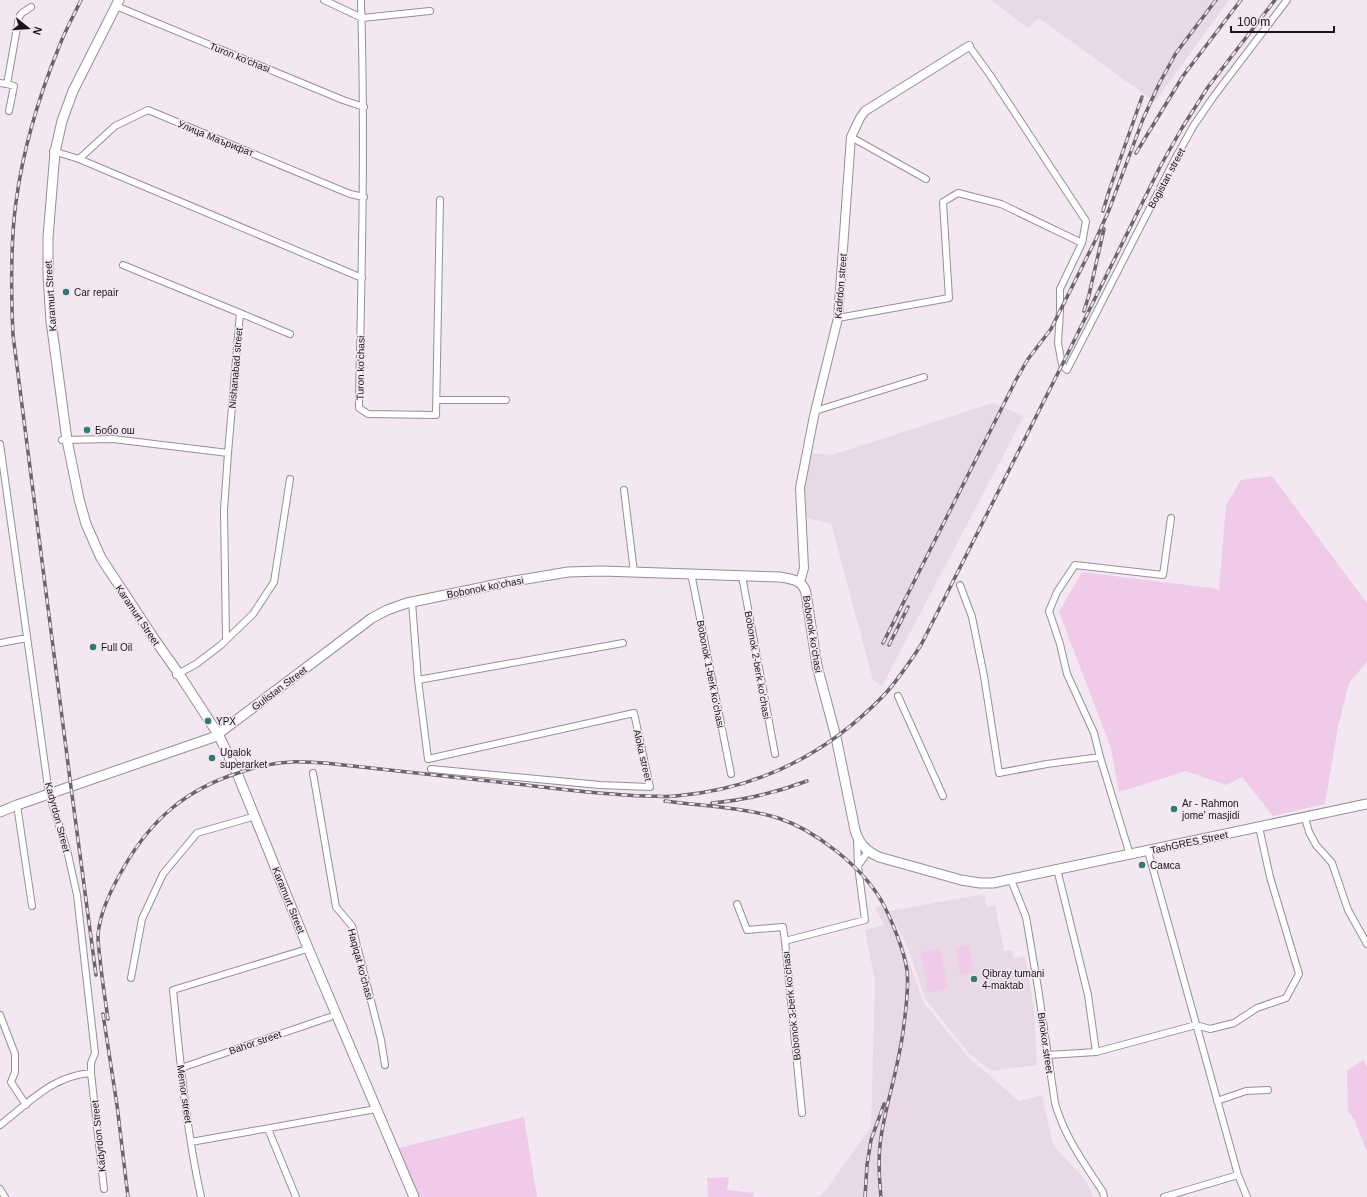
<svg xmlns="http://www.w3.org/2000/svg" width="1367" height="1197" viewBox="0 0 1367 1197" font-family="Helvetica,sans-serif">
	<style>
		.built { fill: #e9d8e6 }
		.green { fill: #f0cae9 }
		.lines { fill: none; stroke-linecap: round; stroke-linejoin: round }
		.minor-casing { stroke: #998e97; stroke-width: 8 }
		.tertiary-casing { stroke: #998e97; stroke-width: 10 }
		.secondary-casing { stroke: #998e97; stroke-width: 11 }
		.minor { stroke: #fff; stroke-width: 6 }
		.tertiary { stroke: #fff; stroke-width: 8 }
		.secondary { stroke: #fff; stroke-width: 9 }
		.rail-casing { stroke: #6b646a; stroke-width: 3.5 }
		.rail { stroke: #f3e8f1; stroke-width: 2; stroke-dasharray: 6; stroke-linecap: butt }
		.poi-dot { fill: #327973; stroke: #f3e8f1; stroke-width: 1.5 }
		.labels { text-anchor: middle; stroke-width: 3; stroke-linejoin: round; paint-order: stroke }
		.street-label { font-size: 10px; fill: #191518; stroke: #f3e8f1 }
		.poi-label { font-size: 10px; fill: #191518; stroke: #f3e8f1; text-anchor: start }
	</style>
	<rect width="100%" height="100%" fill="#f3e8f1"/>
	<path class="built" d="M991,0h238l-74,102 -116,-84 -11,10z
		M993,403l31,13 -142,270 -9,-6 -42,-157 -25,-5 -2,-29 8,-36 20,2z
		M985,894l1,13 9,-2 9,46 8,-1 2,8 11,-2 9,53 3,56 -46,6 -22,-18 -44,-54 -17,-51 -19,-37z
		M882,906l17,28 25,69 44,54 51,44 23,-6 11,50 34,37 6,15h-275l7,-6 46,-64 4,-145 -10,-52 19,-5 -9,-17z"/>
	<path class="green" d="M1272,476l95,127v59l-18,21 -11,44 -13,77 -52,12 -31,-39 -16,8 -40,-14 -67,21 -8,-44 -52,-136 23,-40 137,17 7,-84 15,-25z
		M969,945l5,27 -13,3 -5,-27z
		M940,949l8,40 -20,3 -7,-40z
		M1363,1060l4,7v85l-13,-33 -6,-8 -1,-40z
		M524,1117l13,80h-119l-19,-49z
		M729,1177l-2,13 27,3 -1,4h-45l-1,-19z"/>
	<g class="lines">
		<defs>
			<path id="minor" d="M324,0l38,18 68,-7
				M361,0c4,133 1,265 -2,398v10l9,6 68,1 4,-215
				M116,6l227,94 21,7
				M969,46l21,29 96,146 -4,22 -22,46v22l-2,32 4,22 5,5 108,-211 19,-34 20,-29 73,-96
				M0,83l7,1 12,-67 3,-4 9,-6
				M7,84l7,2 -5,25
				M851,137l75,42
				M53,151l26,8 283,119
				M79,159l36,-33 33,-16 202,84 14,3
				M240,313l50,21
				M838,318l111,-20 -6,-96 15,-9 43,11 81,39
				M437,400h69
				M815,411l109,-34
				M62,440l51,-1 115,14 12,-140 -117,-48
				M0,444l49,350 18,56 10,45 18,158 -4,10v10l13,116
				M624,490l10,82
				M691,573l40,201
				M742,576l33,178
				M960,585l12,32 12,59 15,97 48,-9 53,-7
				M412,602l6,78 10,79 206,-46 16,74 -50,-2 -169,-16
				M226,639l-2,-129 4,-57
				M0,643l27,-5
				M176,675l20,-11 25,-19 32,-31 21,-32 16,-103
				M418,680l205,-37
				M898,696l45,100
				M313,773l23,134 16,19 29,114 4,25
				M17,805l15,101
				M1305,818l4,14 7,13 16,18 16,47 19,34
				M857,838l1,28
				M1148,851l90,324 9,22
				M1130,855l-30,-98 -6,-24 -27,-59 -7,-30 -11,-33 8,-19 18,-27 88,10 8,-57
				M1057,869l31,126 8,57
				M1011,880l15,37 12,71 17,115c9,33 29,60 48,89l1,5
				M737,904l10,26 36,-3 2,14
				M131,978l11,-59 21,-45 34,-41 52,-15
				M0,1015l15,39v18l-4,10 15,23
				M1048,1055l48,-3 100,-27 14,4 24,-6 23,-15 29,-10 13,-24 -29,-97 -11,-50
				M181,1068l149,-51
				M1217,1101l29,-10 22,-1
				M802,1113l-17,-172 80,-21 -7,-54 10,-15
				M0,1125c30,-23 52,-49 91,-52
				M268,1129l28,68
				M191,1142l185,-33
				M0,1189l5,8
				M201,1197c-15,-68 -21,-138 -28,-207l131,-40
				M1164,1197l74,-22"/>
			<path id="tertiary" d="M800,582l4,-14 -4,-80 14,-72 24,-98 13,-181 9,-19 5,-7 104,-65"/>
			<path id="secondary" d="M119,0l-46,91 -11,30 -7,31 -7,85v38l3,46 16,119 12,59 7,25 15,34 54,82 24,34 39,60 19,39 71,175 106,249
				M0,812l17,-7 197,-68 158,-119 15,-8 20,-7 101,-21 60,-10 34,-1 178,6c12,2 23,3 26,16l11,73 19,71 19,93c4,14 11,21 24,27l82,23 19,3h13l374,-79"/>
		</defs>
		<use href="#minor" class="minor-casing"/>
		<use href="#tertiary" class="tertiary-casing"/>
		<use href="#secondary" class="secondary-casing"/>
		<use href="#minor" class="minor"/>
		<use href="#tertiary" class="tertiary"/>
		<use href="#secondary" class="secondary"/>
		<defs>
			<path id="rail" d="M81,0c-7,15 -16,31 -22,47 -20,49 -36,102 -43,155 -6,44 -5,89 -3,133l58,452 25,188
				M1136,153l47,-77 58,-76
				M1103,211l6,-20 33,-94
				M1084,311l5,-16 15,-66
				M883,643l133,-263 12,-21 23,-30 45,-90 13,-29 34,-91 16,-35 17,-31 40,-53
				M889,645l19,-38
				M665,801c37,5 77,6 113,17 37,12 83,48 103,82 10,18 23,50 26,70 2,17 -1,38 -3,54 -4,39 -17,75 -23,113 -3,20 -2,40 0,60
				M712,803c34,-3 63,-10 95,-22
				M103,1014l14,91 11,92
				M108,1019c-3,-20 -6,-40 -8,-60 -1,-8 -2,-16 -2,-24 2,-24 14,-47 26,-68 27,-47 61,-77 114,-94 17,-6 35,-10 53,-11 11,-1 23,1 34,1 67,7 134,15 201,22 41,5 81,10 121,11 10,0 20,1 29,0 83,-7 153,-43 210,-103 13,-15 24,-31 35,-48l141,-280 99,-200 21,-37 26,-41 67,-87
				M865,1197l2,-32 4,-25 13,-36"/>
		</defs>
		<use href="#rail" class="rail-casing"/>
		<use href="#rail" class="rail"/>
	</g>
	<g class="poi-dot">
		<circle cx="66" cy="292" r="4"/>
		<circle cx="87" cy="430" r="4"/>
		<circle cx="93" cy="647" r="4"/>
		<circle cx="208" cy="721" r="4"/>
		<circle cx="212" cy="758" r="4"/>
		<circle cx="1174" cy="809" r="4"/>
		<circle cx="1142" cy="865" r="4"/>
		<circle cx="974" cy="979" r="4"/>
	</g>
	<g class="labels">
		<g class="street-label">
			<text transform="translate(240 57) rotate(22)" y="4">Turon ko'chasi</text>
			<text transform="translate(216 138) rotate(22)" y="4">Улица Маърифат</text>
			<text transform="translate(1166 178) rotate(-62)" y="4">Bogistan street</text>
			<text transform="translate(840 286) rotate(-85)" y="4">Kadrdon street</text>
			<text transform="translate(50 296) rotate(-94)" y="4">Karamurt Street</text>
			<text transform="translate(235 368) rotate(-85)" y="4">Nishanabad street</text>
			<text transform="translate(360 368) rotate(-89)" y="4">Turon ko'chasi</text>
			<text transform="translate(485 587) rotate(-11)" y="4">Bobonok ko'chasi</text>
			<text transform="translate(138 615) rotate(56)" y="4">Karamurt Street</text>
			<text transform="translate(813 634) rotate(81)" y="4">Bobonok ko'chasi</text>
			<text transform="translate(758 665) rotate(80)" y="4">Bobonok 2-berk koʻchasi</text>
			<text transform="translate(711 674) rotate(79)" y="4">Bobonok 1-berk koʻchasi</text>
			<text transform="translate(279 688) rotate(-37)" y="4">Gulistan Street</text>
			<text transform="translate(643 755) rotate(77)" y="4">Aloka street</text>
			<text transform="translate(58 817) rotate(75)" y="4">Kadyrdon Street</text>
			<text transform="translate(1189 842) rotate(-12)" y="4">TashGRES Street</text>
			<text transform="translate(289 900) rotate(68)" y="4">Karamurt Street</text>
			<text transform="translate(361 964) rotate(75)" y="4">Haqiqat ko'chasi</text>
			<text transform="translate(791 1006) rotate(-96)" y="4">Bobonok 3-berk koʻchasi</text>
			<text transform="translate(255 1042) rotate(-19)" y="4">Bahor street</text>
			<text transform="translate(1046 1043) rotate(82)" y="4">Binokor street</text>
			<text transform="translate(185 1094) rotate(82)" y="4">Memor street</text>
			<text transform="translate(98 1136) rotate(-96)" y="4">Kadyrdon Street</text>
		</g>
		<g class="poi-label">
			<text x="74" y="296">Car repair</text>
			<text x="95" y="434">Бобо ош</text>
			<text x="101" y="651">Full Oil</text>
			<text x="216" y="725">YPX</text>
			<text x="220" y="756">Ugalok<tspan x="220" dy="12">superarket</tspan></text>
			<text x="1182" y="807">Ar - Rahmon<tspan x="1182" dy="12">jome' masjidi</tspan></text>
			<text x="1150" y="869">Самса</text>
			<text x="982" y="977">Qibray tumani<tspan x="982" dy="12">4-maktab</tspan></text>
		</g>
	</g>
	<g transform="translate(28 28) rotate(107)" stroke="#f3e8f1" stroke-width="3" paint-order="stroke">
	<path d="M0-3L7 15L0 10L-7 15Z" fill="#191518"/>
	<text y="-6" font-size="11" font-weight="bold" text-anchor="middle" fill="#191518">N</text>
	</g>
	<path d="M1231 26v6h103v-6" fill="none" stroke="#191518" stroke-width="2"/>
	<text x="1237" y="26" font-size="12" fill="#191518" stroke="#f3e8f1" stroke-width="3" paint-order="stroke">100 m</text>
</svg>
